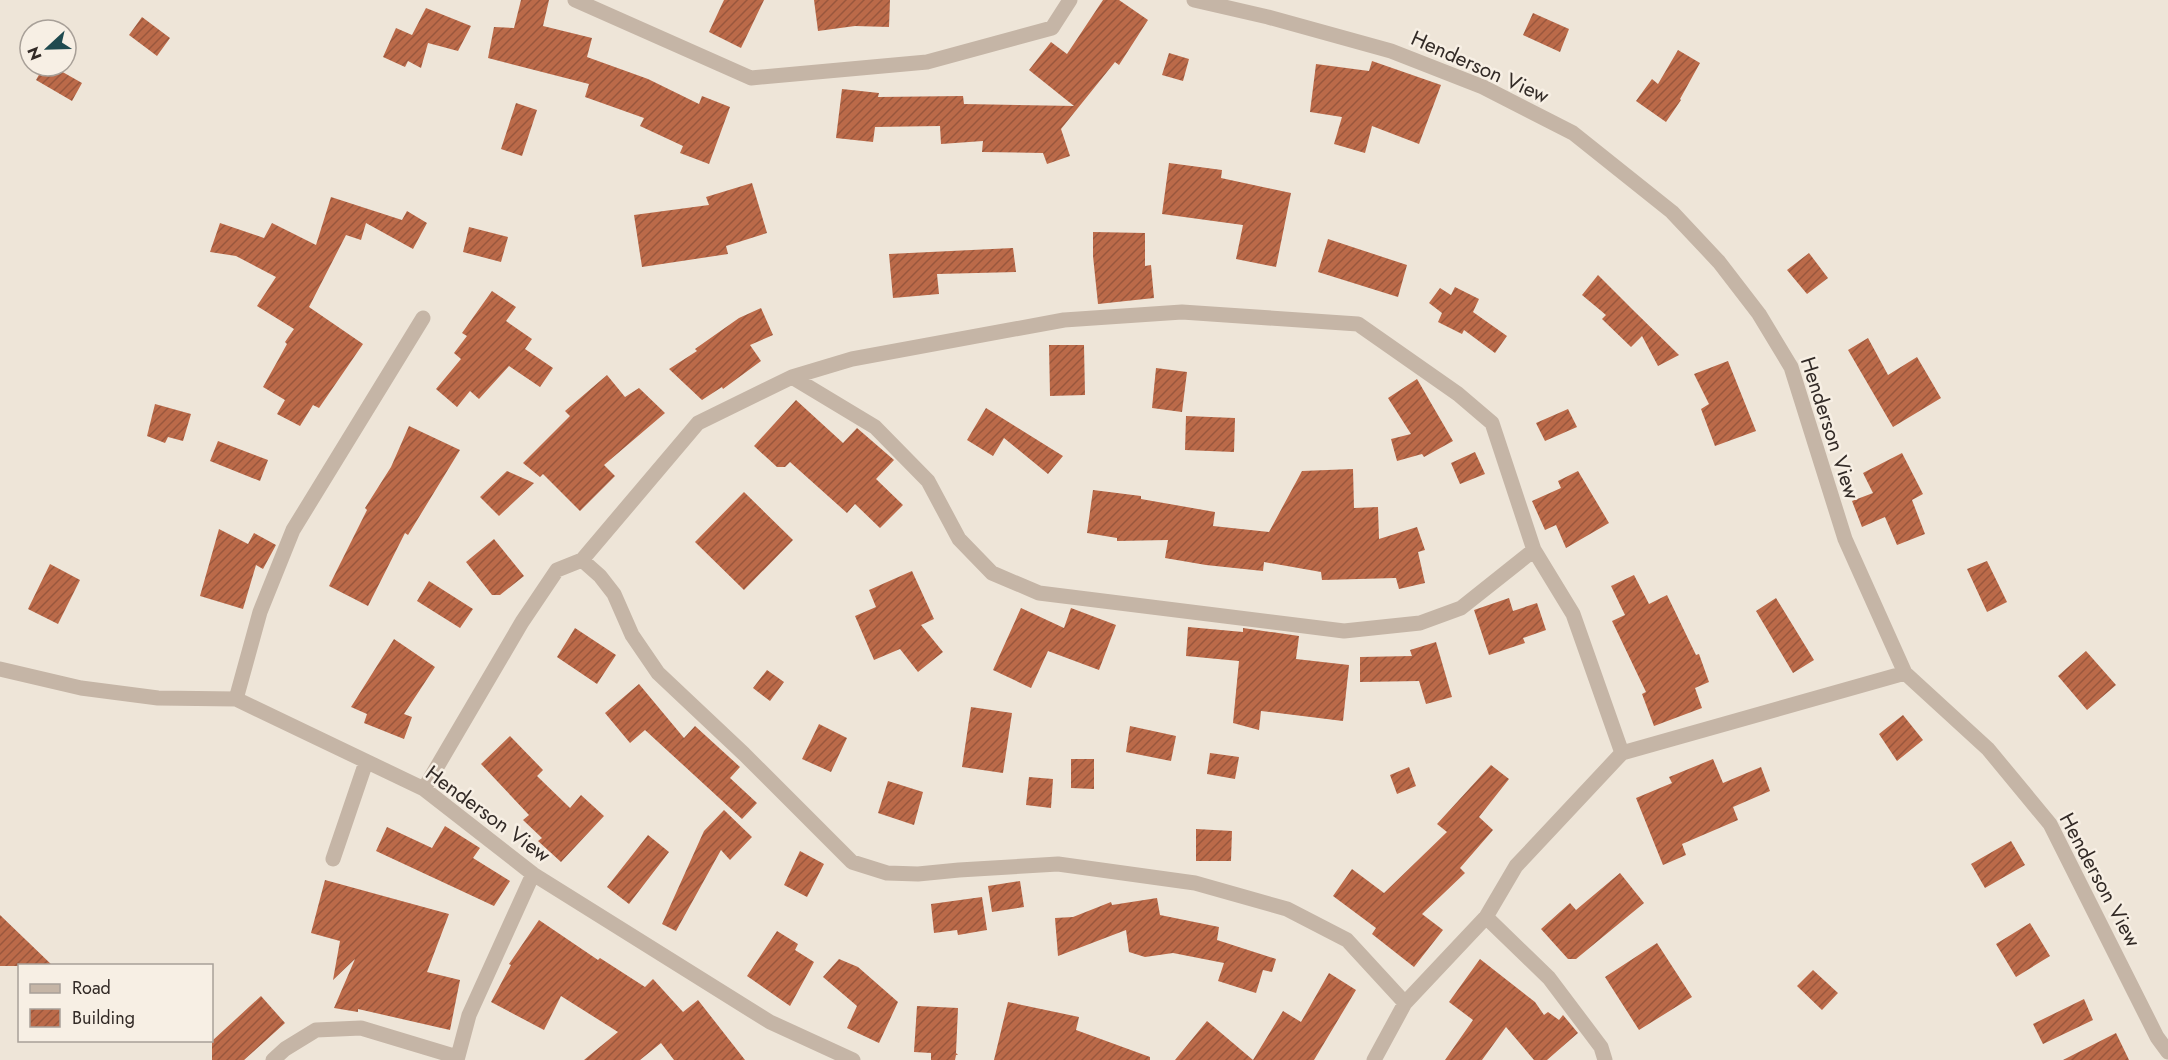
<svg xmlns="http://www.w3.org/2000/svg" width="2168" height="1060" viewBox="0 0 2168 1060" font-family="Jost,sans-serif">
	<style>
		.building { fill: url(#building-hatch) }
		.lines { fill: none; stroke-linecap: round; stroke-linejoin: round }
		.street { stroke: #c5b5a6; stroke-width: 15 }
		.labels { text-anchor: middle; stroke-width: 5; stroke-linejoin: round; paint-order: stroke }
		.street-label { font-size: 21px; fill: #322a26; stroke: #f7efe4 }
	</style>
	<defs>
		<pattern id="building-hatch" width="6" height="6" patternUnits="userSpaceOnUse" patternTransform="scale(1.5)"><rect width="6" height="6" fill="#bb6a49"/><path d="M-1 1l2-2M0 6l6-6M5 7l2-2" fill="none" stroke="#99573d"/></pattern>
	</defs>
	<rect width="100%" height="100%" fill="#eee5d8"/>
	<path class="building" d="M521,0h28l-6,26 49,12 -5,19 61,22 51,25 3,-8 28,11 -21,57 -29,-11 3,-7 -43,-20 4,-8 -59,-21 4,-13 -101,-26 6,-31 20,1z
		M724,0h40l-23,48 -32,-16z
		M814,0h76l-1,27 -34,-1 -37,5z
		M1103,0h16l29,20 -29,45 -4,-3 -54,67 9,27 -23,8 -4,-11 -61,-1 1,-11 -42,3 -1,-18 -65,1 -2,15 -37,-4 6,-49 37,4 -1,4 85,-1 1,8 110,2 -45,-36 22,-28 16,12z
		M426,8l45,18 -13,25 -30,-8 -7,25 -13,-7 -3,6 -22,-10 13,-29 16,7z
		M1533,13l36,16 -9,23 -37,-17z
		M142,17l28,21 -13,18 -28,-21z
		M1678,50l22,13 -20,36 1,1 -15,22 -30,-21 16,-22 6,5z
		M1169,53l20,6 -6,22 -21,-6z
		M1372,61l69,24 -22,59 -47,-18 -7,27 -31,-9 8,-27 -32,-5 6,-48 53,7z
		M44,66h8l30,17 -10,18 -36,-21z
		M516,103l21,7 -15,46 -21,-7z
		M1169,163l53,7 -1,8 70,15 -15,74 -40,-8 7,-34 -81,-11z
		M752,183l15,50 -41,13 2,8 -86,13 -8,-52 75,-10 -3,-8z
		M331,197l71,23 5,-9 20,12 -14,26 -47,-26 -5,17 -15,-5 -37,72 54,37 -44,64 -6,-3 -13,21 -23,-12 8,-14 -22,-13 24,-43 -2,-2 9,-13 -37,-23 19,-29 -40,-21 -26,-4 10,-29 44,15 8,-15 44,22z
		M469,227l39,10 -7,25 -38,-10z
		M1093,232l52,1v33l6,-1 3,33 -56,6 -5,-48z
		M1328,239l79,26 -9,32 -80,-25z
		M1013,248l3,24 -79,2 2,20 -46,4 -4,-44z
		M1809,253l19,25 -21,16 -20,-24z
		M1598,275l36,36 45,44 -21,11 -16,-30 -11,11 -29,-28 4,-4 -24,-20z
		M1455,287l24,12 -6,13 34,24 -12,17 -31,-23 -2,4 -24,-12 4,-9 -13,-10 11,-15 11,7z
		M492,291l24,16 -10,14 26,18 -7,10 28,19 -13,19 -31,-21 -30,33 -9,-8 -13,16 -21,-18 25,-30 -7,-6 13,-17 -5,-3z
		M761,308l12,27 -23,10 11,16 -38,28 -1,-2 -20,13 -33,-31 28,-18 -2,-2 44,-31z
		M1868,338l20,37 29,-18 24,41 -48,29 -45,-77z
		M1049,345h35l1,50 -35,1z
		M1728,361l28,70 -41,15 -14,-37 8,-5 -15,-30z
		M1156,368l31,4 -5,40 -30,-4z
		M607,375l18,22 14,-9 26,25 -61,52 11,11 -35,35 -37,-37 -3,3 -17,-14 47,-47 -5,-5z
		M1417,379l36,62 -29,16 -2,-3 -25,7 -6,-22 20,-5 -23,-36z
		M796,400l47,43 14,-15 37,32 -18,19 27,26 -23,23 -25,-24 -8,9 -57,-51 -5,5h-8l-23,-21z
		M155,404l36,10 -8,27 -15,-4 -3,6 -18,-7z
		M986,408l77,48 -15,18 -44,-36 -11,18 -26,-16z
		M1568,409l9,18 -32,14 -9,-18z
		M1186,416l49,2 -1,34 -49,-2z
		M409,426l51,24 -52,85 -3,-2 -37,73 -39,-20 38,-76 -2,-2 26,-41z
		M218,441l50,19 -8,21 -50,-20z
		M1475,452l10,22 -25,10 -9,-21z
		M1902,453l21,41 -11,6 13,34 -28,11 -12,-28 -23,10 -10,-26 21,-8 -10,-20z
		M1353,469l1,39 24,-1 1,32 38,-12 8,23 -7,2 7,31 -26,6 -3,-11 -74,2 -1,-8 -57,-10 -1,9 -57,-6 -41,-7 3,-18 -51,1v-3l-30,-5 6,-43 48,6v3l74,13 -2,14 56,6 33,-61z
		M507,471l27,12 -35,33 -19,-19z
		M1578,471l31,52 -43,25 -10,-23 -11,5 -13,-29 29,-13 -3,-7z
		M744,492l49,48 -49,50 -49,-48z
		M219,529l29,15 6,-11 22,12 -13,24 -7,-4 -13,44 -43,-13z
		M494,539l30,37 -24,19h-8l-26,-33z
		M1987,561l20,41 -20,10 -20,-43z
		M50,564l30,16 -22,44 -30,-15z
		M912,571l22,48 -13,6 22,27 -25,20 -18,-23 -26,11 -19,-44 21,-9 -7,-17z
		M1634,575l15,29 18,-9 29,60 3,-1 10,28 -14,6 7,20 -48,18 -12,-32 4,-2 -34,-71 13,-6 -14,-29z
		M429,581l44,28 -13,19 -43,-27z
		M1509,598l4,13 24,-8 9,27 -23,8 2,5 -36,12 -15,-45z
		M1776,598l38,62 -21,13 -37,-62z
		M1021,608l43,20 7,-20 45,17 -17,45 -51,-19 -17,37 -38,-18z
		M1188,627l55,5v-4l56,8 -3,23 53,6 -6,56 -82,-10 -2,19 -26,-7 6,-62 -53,-5z
		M575,628l41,27 -19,29 -40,-27z
		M394,639l41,28 -31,47 8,3 -8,22 -40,-16 3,-9 -16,-7z
		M1436,642l16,55 -26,7 -7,-23 -59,1v-25l52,-1 -2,-6z
		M2086,651l30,34 -29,25 -29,-34z
		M767,670l17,12 -14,19 -17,-13z
		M639,684l45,54 11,-12 45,41 -10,11 27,25 -15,16 -97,-89 -15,13 -25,-30z
		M971,707l41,6 -9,60 -41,-6z
		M1903,715l20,25 -26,21 -18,-27z
		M819,724l28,14 -16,34 -29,-13z
		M1130,726l46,10 -5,25 -45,-9z
		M510,736l33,34 -6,6 33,32 11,-13 23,21 -43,46 -23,-21 4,-3 -19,-18 6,-5 -48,-51z
		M1210,753l29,4 -4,22 -28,-5z
		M1071,759h23v30l-23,-1z
		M1713,759l10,24 38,-16 9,24 -37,16 5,13 -56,24 4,11 -23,10 -27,-67 36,-15 -3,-6z
		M1491,765l18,14 -30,38 14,13 -33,38 5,5 -43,41 21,16 -29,37 -42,-33 4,-6 -43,-32 19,-27 32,24 63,-61 -10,-8z
		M1409,767l7,19 -19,8 -7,-19z
		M1029,777l24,2 -2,29 -25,-3z
		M888,781l35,11 -9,33 -36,-12z
		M724,810l28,27 -22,23 -9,-10 -45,81 -14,-7 42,-93z
		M445,826l35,22 -7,10 37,23 -16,25 -118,-55 11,-24 45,21z
		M1196,829l36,2 -1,30h-35z
		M648,835l21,17 -40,52 -22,-17z
		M2011,841l14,24 -40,23 -14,-24z
		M800,851l24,13 -17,33 -23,-12z
		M1620,873l24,30 -68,56h-8l-27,-30 29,-26 6,7z
		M325,880l124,34 -22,58 33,8 -10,50 -92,-21v3l-24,-4 21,-49 -22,21 7,-39 -29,-8z
		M1020,881l4,26 -32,5 -4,-26z
		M982,897l5,33 -29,5 -1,-5 -23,3 -3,-29z
		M1157,898l3,17 59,12 -2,13 59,19 -4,13 -9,-2 -7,23 -38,-12 6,-18 -51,-10 -28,4 -16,-5 -3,-22 -68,26 -3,-38 18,-1 38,-15 1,3z
		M0,915l53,51h-53z
		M539,920l59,40 2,-2 45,29 8,-8 30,33 15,-12 47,60h-71l-13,-17 -21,17h-56l34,-28 -57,-36 -17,34 -53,-28 20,-37 -2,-1z
		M2030,923l20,33 -34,21 -20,-33z
		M777,931l21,13 -3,6 19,12 -24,44 -43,-30z
		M1657,943l35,54 -53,33 -34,-53z
		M839,959l19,8 40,35 -19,41 -32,-15 10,-22 -34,-29z
		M1480,959l55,43 9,13 4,-3 11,8 4,-5 15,18 -31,27h-13l-28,-33 -24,33h-37l28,-40 -24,-18z
		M1813,970l25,23 -16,17 -25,-24z
		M1329,973l27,17 -42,70h-61l30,-49 18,11z
		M261,996l24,27 -41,37h-32v-19z
		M2084,999l9,21 -50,24 -10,-20z
		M1008,1002l71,15 -3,13 74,27v3h-156z
		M917,1006l41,2 -2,45 2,2h-2l-1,5h-24v-7l-17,-1z
		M1207,1021l46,39h-78z
		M2116,1033l13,27h-66z"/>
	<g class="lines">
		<path class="street" d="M575,0l176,78 176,-16 125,-34 18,-28
			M1194,0l74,17 123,34 92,36 90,46 99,79 47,50 40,52 32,53 54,172 60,134 83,76 62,75 107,213 11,15
			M792,377l83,50 53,54 31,58 33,34 47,20 305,38 76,-8 41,-15 73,-58
			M582,560l18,16 14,18 18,41 26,38 86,81 108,108 35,11 31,1 41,-4 99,-6 137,19 92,26 60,31 58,63
			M0,669l81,19 77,10 78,1 188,90 109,85 237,148 83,38
			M236,699l24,-87 33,-82 130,-212
			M424,789l98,-167 35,-52 25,-10 116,-137 94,-46 60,-18 212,-39 118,-8 176,12 100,70 34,29 42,127 39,64 49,139
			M333,859l33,-97
			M1486,917l63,61 52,69 4,13
			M273,1060l12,-11 31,-19 45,-2 96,29
			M457,1060l12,-45 64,-141
			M1374,1060l31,-57 81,-86 30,-51 106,-113 283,-80"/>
	</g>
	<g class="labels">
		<g class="street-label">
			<text transform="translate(1480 67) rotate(24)" y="7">Henderson View</text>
			<text transform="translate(1830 428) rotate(72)" y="7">Henderson View</text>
			<text transform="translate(488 814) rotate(36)" y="7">Henderson View</text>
			<text transform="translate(2100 880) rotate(62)" y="7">Henderson View</text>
		</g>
	</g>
	<rect x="18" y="964" width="195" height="78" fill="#f7efe4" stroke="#a8a098" stroke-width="1.5"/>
	<rect x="30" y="984" width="30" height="9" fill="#c5b5a6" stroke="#a8a098" stroke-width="1.5"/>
	<text x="72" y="994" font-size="18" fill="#322a26">Road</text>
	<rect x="30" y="1009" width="30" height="18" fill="url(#building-hatch)" stroke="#a8a098" stroke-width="1.5"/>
	<text x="72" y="1024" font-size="18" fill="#322a26">Building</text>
	<g transform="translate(48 48) rotate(248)"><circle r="28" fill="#f7efe4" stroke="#a8a098" stroke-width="1.5"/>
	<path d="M0-4.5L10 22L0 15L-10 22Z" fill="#1f4a4f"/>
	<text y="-9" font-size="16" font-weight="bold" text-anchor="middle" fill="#322a26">N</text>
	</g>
</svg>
